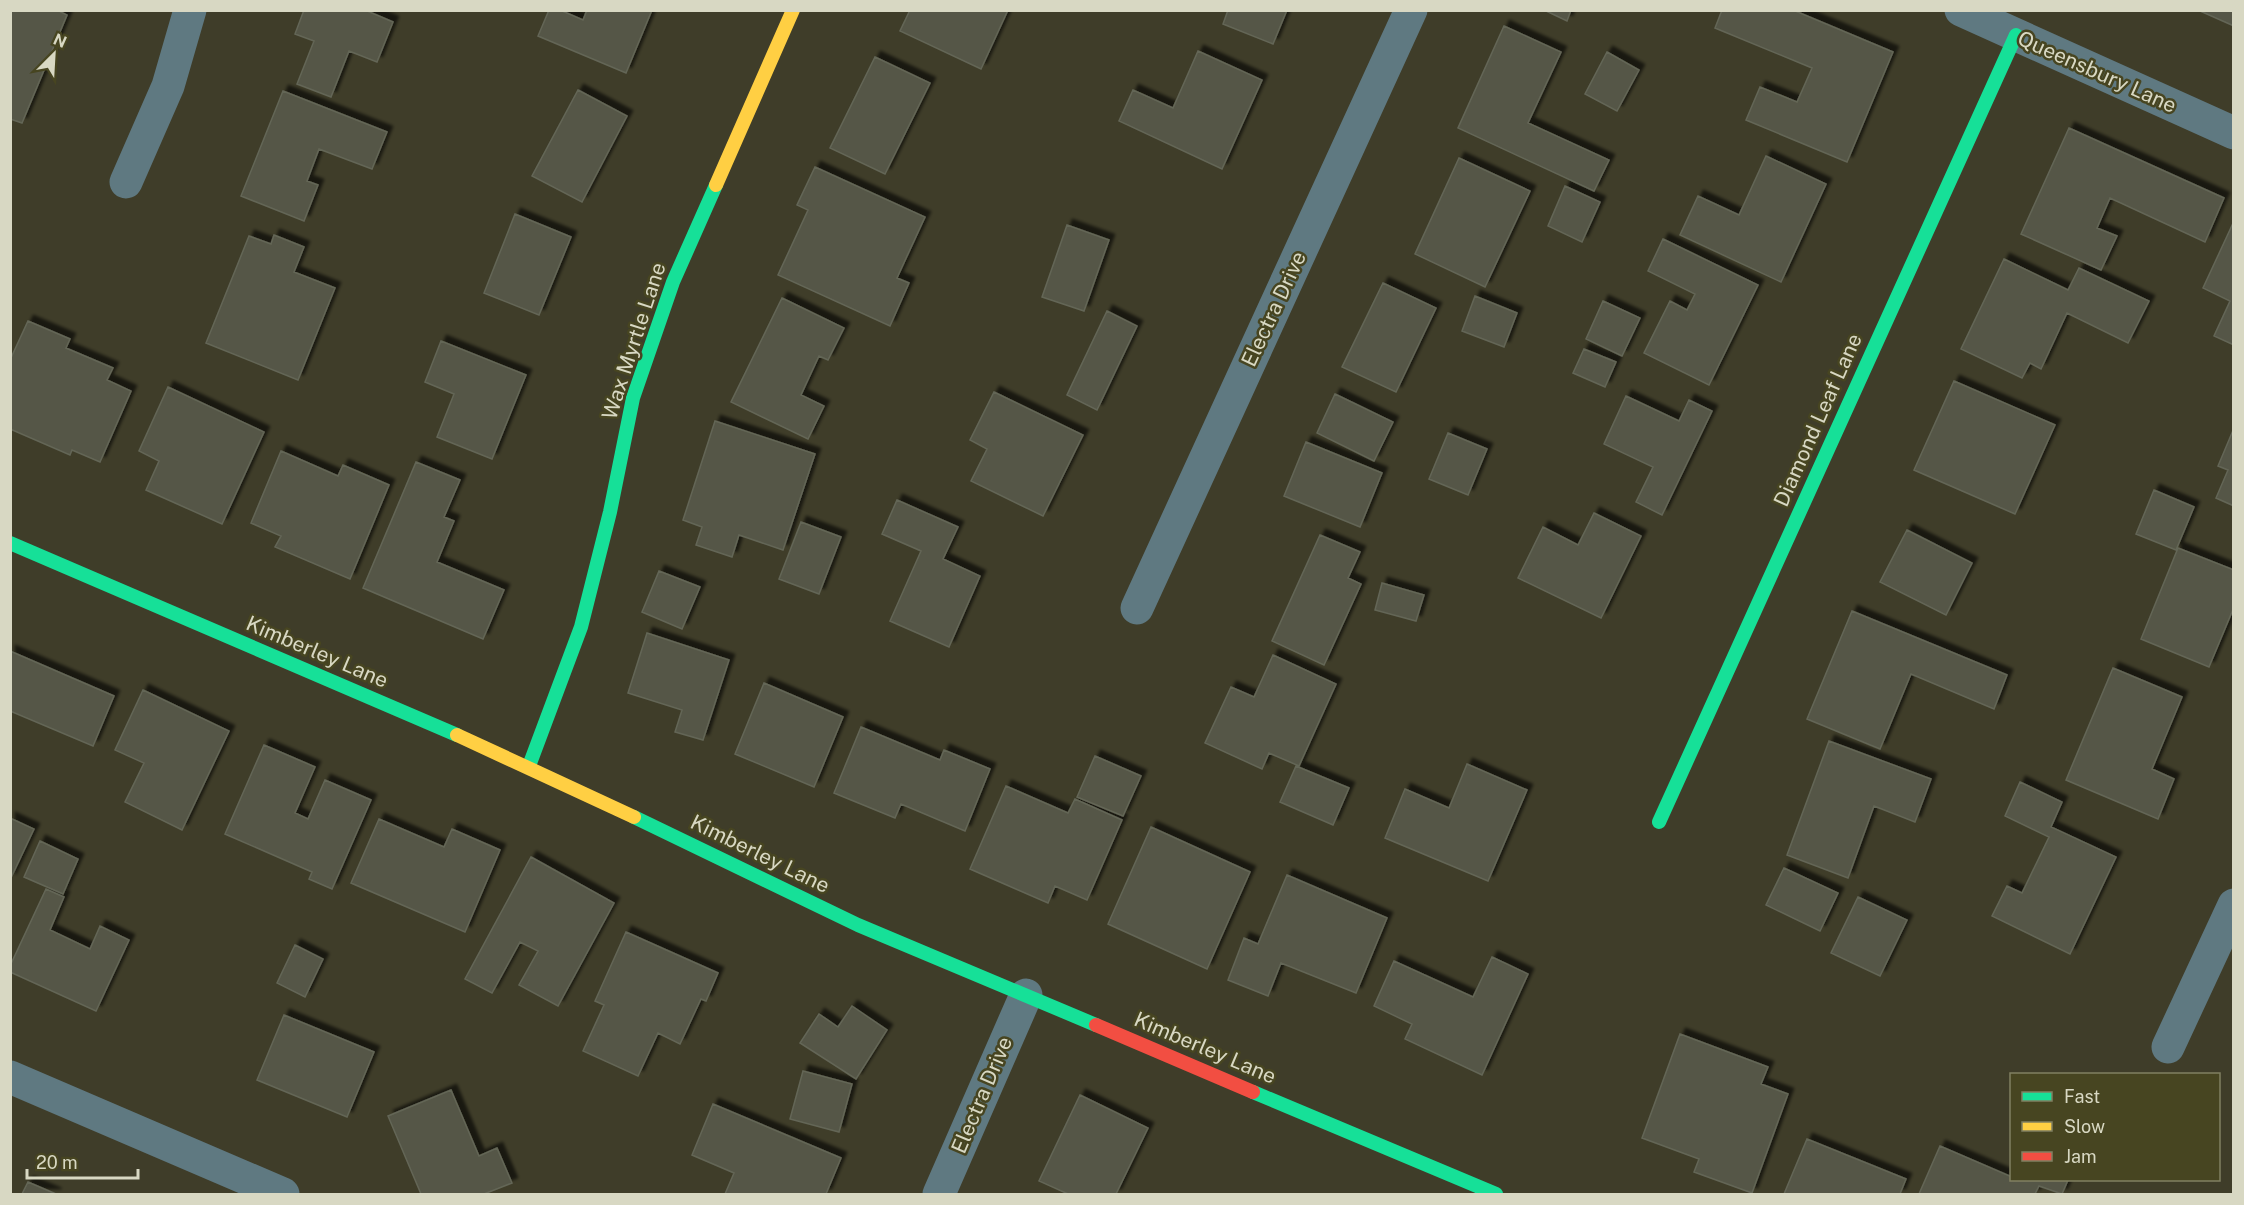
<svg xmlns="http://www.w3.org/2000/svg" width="2244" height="1205" viewBox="0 0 2244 1205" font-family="'Public Sans',sans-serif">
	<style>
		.building { fill: #555747; stroke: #646657; stroke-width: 1.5; filter: url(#shadow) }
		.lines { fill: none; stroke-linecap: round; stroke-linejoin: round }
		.street { stroke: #5f7981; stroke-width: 33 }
		.fast { stroke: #16e098; stroke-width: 14 }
		.slow { stroke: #ffcf43; stroke-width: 14 }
		.jam { stroke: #f24e42; stroke-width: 14 }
		.labels { text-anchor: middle; stroke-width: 5; stroke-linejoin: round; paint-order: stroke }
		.street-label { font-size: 21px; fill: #d8d8c3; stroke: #474521 }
	</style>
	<defs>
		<filter id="shadow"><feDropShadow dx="5.5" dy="-5.5" stdDeviation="1.5" flood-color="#0009"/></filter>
	</defs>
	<rect width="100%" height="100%" fill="#3f3d29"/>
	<path class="building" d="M10,10h47l10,5 -45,108 -12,-4z
		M304,10h61l28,12 -16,40 -28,-11 -18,46 -34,-13 17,-43 -19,-7z
		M549,10h11l23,10 4,-10h65l-26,63 -88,-37z
		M910,10h98l-27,59 -81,-38z
		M1228,10h59l-14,34 -50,-20z
		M1544,10h27l-4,11z
		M1722,10h71l100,42 -46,110 -101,-42 14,-33 37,15 15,-34 -97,-40z
		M2234,10v16l-34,-15v-1z
		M1504,26l57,26 -33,71 81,37 -15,31 -136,-63z
		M1198,51l64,29 -40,89 -103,-48 14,-31 40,18z
		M1607,52l32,18 -22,41 -32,-17z
		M875,57l55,26 -45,91 -55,-26z
		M578,90l49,26 -45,86 -50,-26z
		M283,91l104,41 -15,37 -53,-20 -12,32 11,4 -14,36 -63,-25z
		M2069,128l155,70 -19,44 -95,-44 -13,30 20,8 -16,34 -80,-36z
		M1766,156l60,28 -45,98 -101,-47 18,-39 41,19z
		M1459,158l71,33 -45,96 -70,-33z
		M815,167l110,50 -28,61 12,5 -19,43 -112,-51 30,-65 -11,-5z
		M1565,186l35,16 -18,40 -34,-16z
		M515,214l56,23 -32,78 -55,-22z
		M2234,221v124l-20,-9 16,-35 -27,-13z
		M1067,225l42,15 -25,71 -42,-14z
		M274,235l30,12 -10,25 41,16 -37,92 -92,-37 43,-107 22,8z
		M1663,239l95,46 -49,100 -65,-32 26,-52 17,9 8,-16 -47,-23z
		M2004,259l64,31 11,-22 70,33 -21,42 -61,-30 -26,56 -11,-6 -8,15 -61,-29z
		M1383,283l53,25 -40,84 -54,-25z
		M1475,296l42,17 -13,34 -42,-16z
		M782,298l62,30 -16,32 -9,-4 -18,39 23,11 -16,33 -77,-37z
		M1603,301l37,17 -18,38 -36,-17z
		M1107,311l30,15 -40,84 -30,-15z
		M28,321l42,18 -4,9 47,20 -6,12 24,11 -31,71 -28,-12 -2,5 -60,-26v-69z
		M441,341l85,34 -34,84 -55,-22 17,-43 -29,-12z
		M1584,349l32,13 -11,25 -32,-14z
		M1954,381l101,44 -40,89 -101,-44z
		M168,387l96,45 -42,92 -76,-34 13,-29 -20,-10z
		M994,392l89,43 -40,81 -72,-35 16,-32 -17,-9z
		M1335,394l58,28 -19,39 -57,-28z
		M1626,396l53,25 10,-21 23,11 -50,104 -26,-13 17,-35 -49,-23z
		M715,421l100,33 -32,96 -44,-15 -7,22 -36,-12 6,-18 -19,-7z
		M2234,428v78l-18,-8 12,-28 -10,-4z
		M1448,433l39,16 -19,46 -39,-16z
		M1306,442l76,31 -22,54 -76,-31z
		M281,451l57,25 5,-11 46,20 -39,94 -75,-32 6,-11 -30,-13z
		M416,462l44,18 -16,37 10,4 -17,41 67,28 -21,49 -120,-51z
		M2154,490l40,17 -18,43 -40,-16z
		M897,500l61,27 -15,32 37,17 -31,71 -59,-26 31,-70 -39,-17z
		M1594,513l47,23 -40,82 -83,-40 25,-51 35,18z
		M801,522l40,15 -22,57 -40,-15z
		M1907,530l65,33 -26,52 -66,-33z
		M1320,535l40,17 -12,26 13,6 -37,81 -52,-24z
		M2178,548l56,22v37l-25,60 -68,-28z
		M659,571l41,16 -18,42 -40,-17z
		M1382,583l42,12 -8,26 -41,-11z
		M1852,611l155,64 -13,34 -83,-35 -31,75 -73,-30z
		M647,633l82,27 -26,80 -28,-8 7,-22 -54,-17z
		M10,651l104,45 -21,50 -83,-35z
		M1273,655l63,29 -37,82 -30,-13 -7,16 -57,-26 26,-56 23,10z
		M2113,668l69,29 -30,72 22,10 -16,40 -92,-39z
		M764,683l79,34 -29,70 -79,-33z
		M143,690l86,41 -47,99 -57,-28 19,-39 -29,-13z
		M861,727l79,33 4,-10 46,19 -25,62 -64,-27 -6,14 -61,-25z
		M1829,741l102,38 -16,43 -41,-16 -26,72 -61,-23z
		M264,745l51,22 -20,46 13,6 17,-39 46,20 -39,89 -23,-10 3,-7 -87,-38z
		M1095,756l46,20 -18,40 -46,-19z
		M1467,764l60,26 -39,91 -103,-43 20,-49 44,19z
		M1296,766l53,22 -16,37 -53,-23z
		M2020,782l42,20 -11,25 65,30 -46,97 -78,-38 15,-30 15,7 27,-56 -44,-21z
		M1006,786l62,27 7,-14 47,21 -35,80 -32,-14 -7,17 -78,-34z
		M10,818l24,11 -24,51z
		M379,819l65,28 8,-18 48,21 -35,82 -114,-49z
		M1151,827l99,45 -43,97 -99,-45z
		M40,841l38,18 -15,35 -39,-17z
		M531,857l83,46 -56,103 -39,-21 19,-34 -18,-9 -28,51 -27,-14z
		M1784,868l54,25 -18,38 -54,-26z
		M1287,875l100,43 -31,75 -75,-30 -13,33 -40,-16 16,-42 14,6z
		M46,889l18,8 -14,33 40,19 10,-23 29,14 -33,71 -86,-39v-6z
		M1858,897l49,23 -27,56 -49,-23z
		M626,932l92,41 -12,28 -5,-2 -21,45 -22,-11 -20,43 -55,-25 21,-46 -9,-4z
		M295,945l28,14 -18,38 -28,-14z
		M1492,957l36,17 -46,101 -77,-36 7,-15 -38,-18 20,-45 79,36z
		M852,1006l35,24 -31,49 -56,-36 19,-29 19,13z
		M284,1015l90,37 -27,65 -90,-37z
		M1680,1034l88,33 -7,17 27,10 -36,99 -58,-21 5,-13 -57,-21z
		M803,1071l49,13 -13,48 -49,-13z
		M451,1090l28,66 18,-8 15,35 -28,11h-63l-33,-78z
		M1080,1095l68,33 -32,66h-48l-29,-13z
		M713,1104l128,54 -15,36h-101l9,-21 -42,-18z
		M1807,1139l99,40 -6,15h-116z
		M1940,1146l72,31v3h56l-6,14 -23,-8 -4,8h-116z
		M28,1182l28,12h-34z"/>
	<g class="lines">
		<path class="street" d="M1961,10l273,123
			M126,182l42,-96 22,-76
			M1137,608l274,-598
			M2168,1047l66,-142
			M10,1077l273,117
			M939,1194l87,-199"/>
		<path class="fast" d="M10,543l447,192
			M529,766l52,-139 29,-115 23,-114 40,-116 43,-97
			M634,817l224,108 238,100
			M1659,822l357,-787
			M1253,1092l243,102"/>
		<path class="slow" d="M716,185l77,-175
			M457,735l177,82"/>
		<path class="jam" d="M1096,1025l157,67"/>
	</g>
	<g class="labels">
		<g class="street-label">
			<text transform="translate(2097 72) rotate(24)" y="7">Queensbury Lane</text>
			<text transform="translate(1274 309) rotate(-65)" y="7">Electra Drive</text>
			<text transform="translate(634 341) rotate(-72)" y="7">Wax Myrtle Lane</text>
			<text transform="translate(1818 420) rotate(-66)" y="7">Diamond Leaf Lane</text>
			<text transform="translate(317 652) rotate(23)" y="7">Kimberley Lane</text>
			<text transform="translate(760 854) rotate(26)" y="7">Kimberley Lane</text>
			<text transform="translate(1205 1048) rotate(23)" y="7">Kimberley Lane</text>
			<text transform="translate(982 1095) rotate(-67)" y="7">Electra Drive</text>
		</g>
	</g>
	<rect width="2244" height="1205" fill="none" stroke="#d8d8c3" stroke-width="24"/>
	<rect x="2010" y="1073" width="210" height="108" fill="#474521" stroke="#818062" stroke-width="1.5"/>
	<rect x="2022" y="1092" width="30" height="9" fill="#16e098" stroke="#818062" stroke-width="1.5"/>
	<text x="2064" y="1103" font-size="18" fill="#d8d8c3">Fast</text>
	<rect x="2022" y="1122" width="30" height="9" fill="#ffcf43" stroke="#818062" stroke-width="1.5"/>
	<text x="2064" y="1133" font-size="18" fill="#d8d8c3">Slow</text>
	<rect x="2022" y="1152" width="30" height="9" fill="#f24e42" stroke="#818062" stroke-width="1.5"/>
	<text x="2064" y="1163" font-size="18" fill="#d8d8c3">Jam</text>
	<g transform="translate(54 54) rotate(24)" stroke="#474521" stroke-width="4.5" paint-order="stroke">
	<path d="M0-4.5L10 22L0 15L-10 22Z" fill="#d8d8c3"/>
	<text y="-9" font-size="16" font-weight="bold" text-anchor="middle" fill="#d8d8c3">N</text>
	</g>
	<path d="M27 1169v9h111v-9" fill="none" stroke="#d8d8c3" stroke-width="3"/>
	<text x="36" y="1169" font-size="18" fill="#d8d8c3" stroke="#474521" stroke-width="4.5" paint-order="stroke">20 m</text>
</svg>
